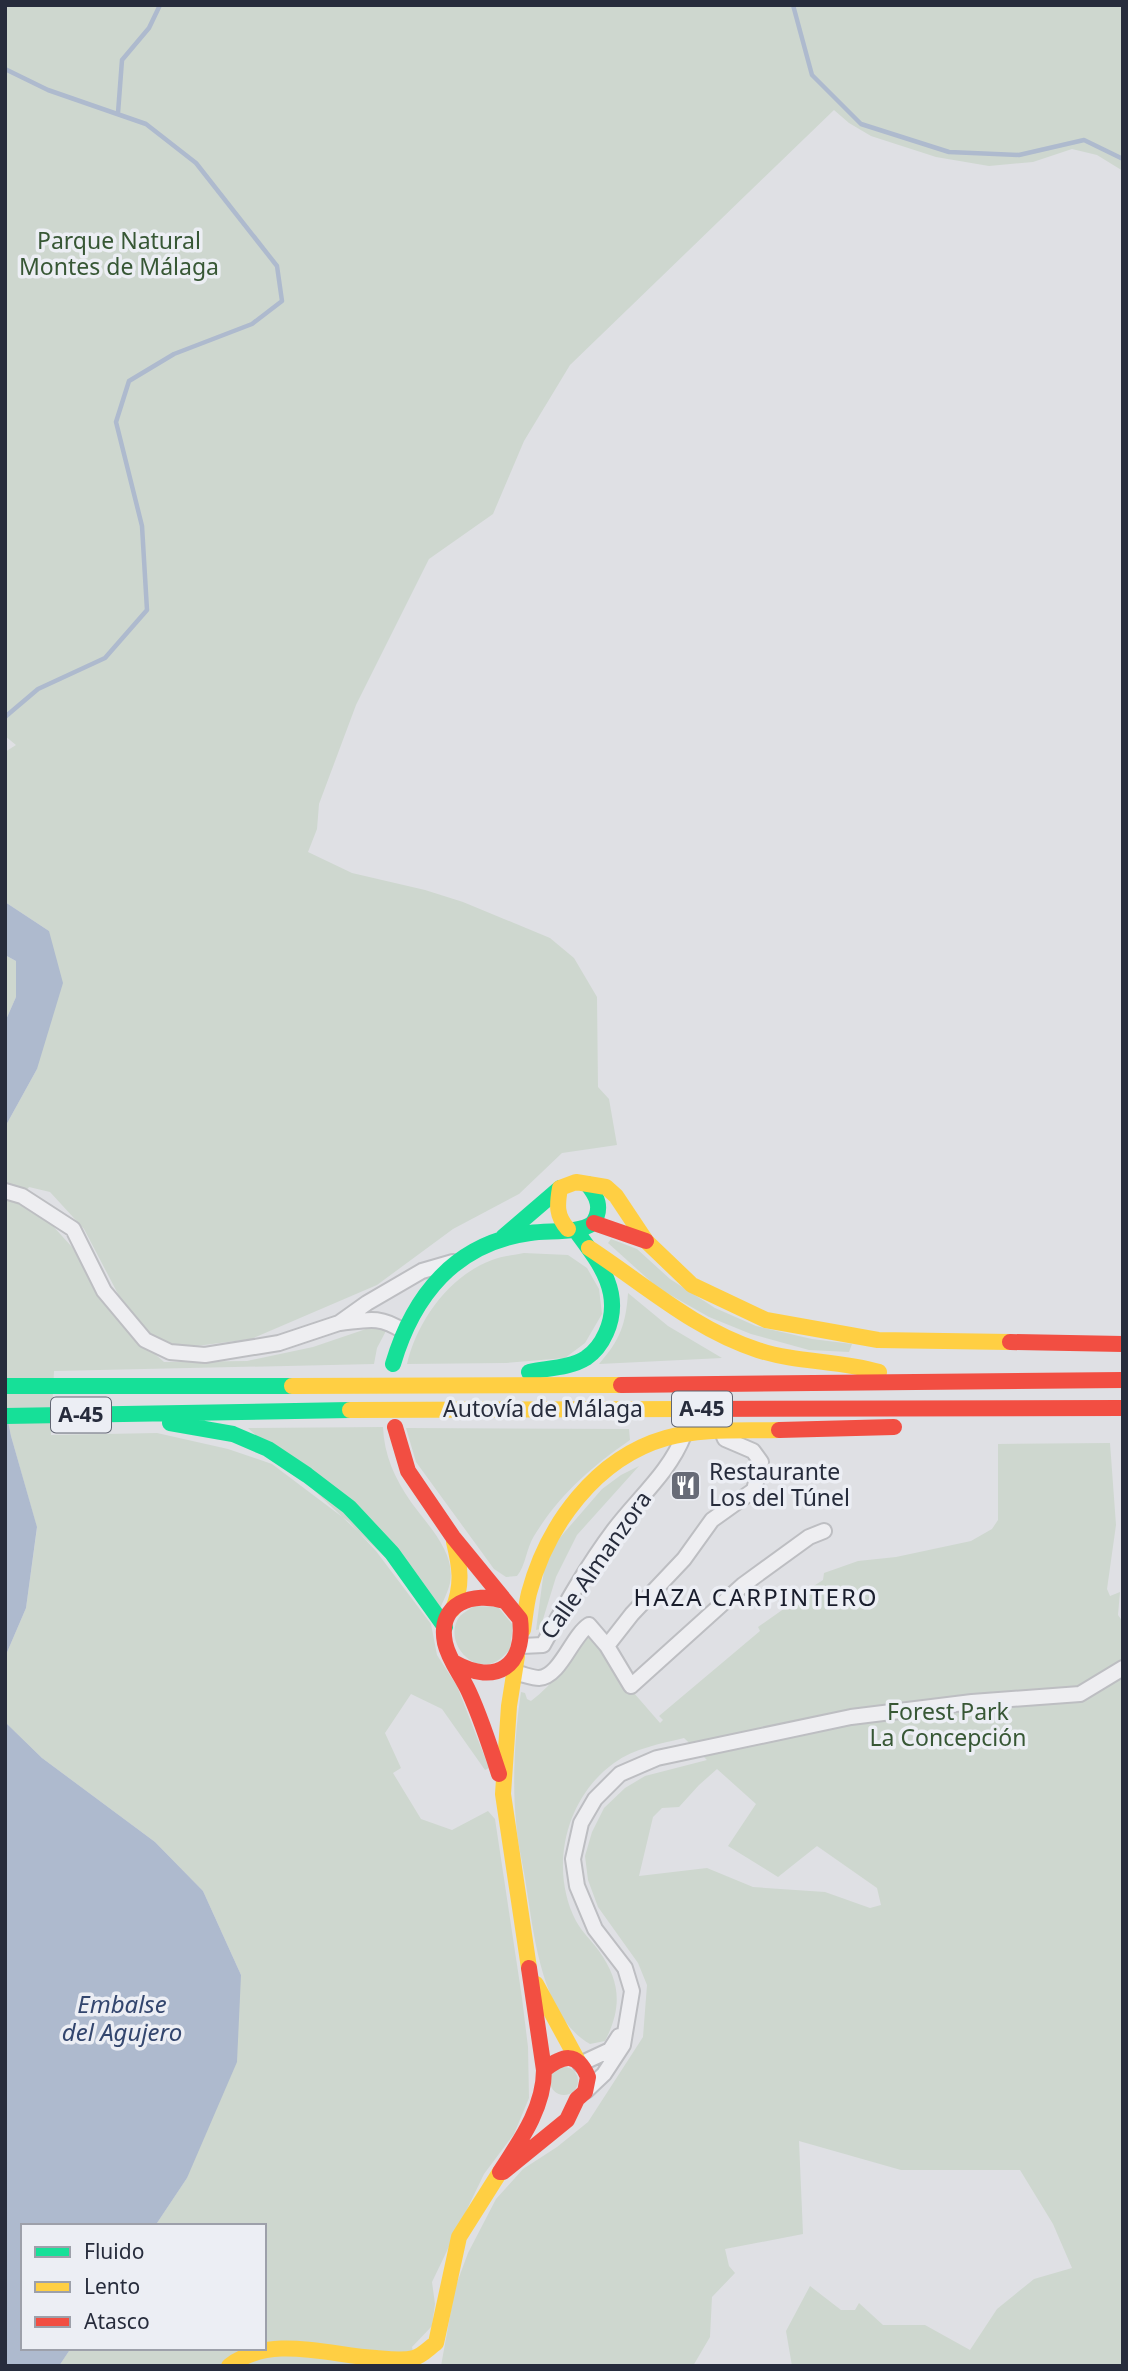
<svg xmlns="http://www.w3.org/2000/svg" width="1128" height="2371" viewBox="0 0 1128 2371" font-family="'Noto Sans',sans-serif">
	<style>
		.green { fill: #ced7cf; fill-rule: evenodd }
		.water { fill: #aebace }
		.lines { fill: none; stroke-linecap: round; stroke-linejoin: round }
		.stream { stroke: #aebace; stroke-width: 4.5 }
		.street-casing { stroke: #bdbec2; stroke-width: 18 }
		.street { stroke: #eeeef1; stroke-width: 14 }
		.fast { stroke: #16e098; stroke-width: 16 }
		.slow { stroke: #ffcf43; stroke-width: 16 }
		.jam { stroke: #f24e42; stroke-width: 16 }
		.labels { text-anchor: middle; stroke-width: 7; stroke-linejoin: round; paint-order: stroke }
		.shield { fill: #eceef4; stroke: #626673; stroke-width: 2 }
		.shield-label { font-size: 21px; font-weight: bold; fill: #272c3c }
		.park-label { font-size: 23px; fill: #375735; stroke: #eceef4 }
		.street-label { font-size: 23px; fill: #272c3c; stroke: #eceef4 }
		.poi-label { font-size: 23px; fill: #272c3c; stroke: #eceef4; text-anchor: start }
		.neighbourhood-label { font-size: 24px; letter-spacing: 2px; fill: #191d2c; stroke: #eceef4 }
		.water-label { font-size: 24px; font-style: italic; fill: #33466e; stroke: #eceef4 }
	</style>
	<rect width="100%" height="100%" fill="#dfe0e4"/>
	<path class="green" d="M5,5h1118v166l-26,-16 -25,-6 -39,13 -44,4 -53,-9 -65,-21 -22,-13 -15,-13 -264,255 -46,76 -31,73 -64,45 -73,146 -37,99 -2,25 -9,23 44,21 73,17 38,12 87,36 24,20 23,39 1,90 11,12 8,46 -55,8 -43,41 -66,35 -76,56 -126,54 -70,9 -35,-13 -18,-22 -44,-84 -34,-37 -21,-5 -12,16 35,22 20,22 31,56 16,19 45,40 83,-1 66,-14 53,-18h21l-10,19 -3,16 -320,7 -3,64 106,-2 71,16 44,15 77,58 27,29 55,73 6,31 20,31 32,82 -4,2 -43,-61 -31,-15 -26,39 16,35 -8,5 28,46 31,11 36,-19 7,8 27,179 6,49 1,51 -15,36 -30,40 -52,108 3,22 -3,22 -20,21 5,19h-358l12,-18h193v-122h-109l32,-48 54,-203 -38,-84 -48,-49 -113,-84 -37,-36v-65l21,-49 11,-80 -26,-92 -6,-30v-279l32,-58 12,-138 -44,-29v-150l11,-7 -11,-9z
		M5,955l11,6v36l-11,25z
		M611,1239l26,10 33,30 45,29 41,18 56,13 40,5 -3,8 -40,-2 -58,-16 -42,-17 -51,-29 -50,-45z
		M524,1253l44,2 19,13 12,21 3,25 -17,29 -20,15 -59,5 -99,1c10,-43 42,-88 85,-104 10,-4 22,-5 32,-7z
		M628,1293l40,33 54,32 -123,6c21,-24 27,-40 29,-71z
		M383,1427c1,28 12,52 28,75 17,24 45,50 39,81 -2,9 -7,18 -10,26l-192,-181z
		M406,1428l223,1 1,11c-39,27 -71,55 -96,96 -8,13 -8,29 -17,40l-11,1 -12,-8 -78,-107z
		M1110,1443l6,82 -9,64 3,7 10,-4 -2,23 5,7v744h-331l-6,-35 24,-45 31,24h14l4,-7 24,22h42l45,25 27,-41 37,-30 38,-11 -19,-44 -33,-54h-119l-102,-29 4,93 -78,15 4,17 6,7 -23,24 -2,40 -17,29h-252l14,-78 13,-35 28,-54 27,-30 34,-22 31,-25 55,-85 4,-52 -9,-22 -40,-56 -10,-27 -3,-24 7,-24 12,-24 21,-20 20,-12 62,-16 -23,-22c-24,6 -49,10 -70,25 -49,35 -65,106 -38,158 6,11 16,20 23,30 22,31 23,57 6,90l-15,3c-48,-27 -56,-109 -64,-159 -3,-21 -9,-43 -10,-64 -4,-38 -1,-91 5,-129l4,1 2,6 4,2c23,-17 40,-43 57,-66l10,2 29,48 33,38 3,-3 -4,-4 101,-85 -2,-4 27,-19 -1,-3 39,-25 1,-7 34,-12 38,-4 75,-16 21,-12 6,-9v-76zM717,1769l39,35 -28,42 50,31 39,-31 60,42 4,17 -11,3 -45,-16 -72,-5 -46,-19 -68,8 14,-59 9,-9 17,-1 20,-22z
		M639,1466l-62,69 -21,42 -16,52 -4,1 8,-60 13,-29 45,-52 19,-14z
		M474,1606l24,1 15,18 -3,25c-4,3 -8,8 -13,11 -26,15 -55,-22 -37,-45 4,-4 10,-7 14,-10z
		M550 2081a14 14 0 1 1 28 0a14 14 0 1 1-28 0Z"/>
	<path class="water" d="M5,902l44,29 14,52 -26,86 -32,58v-105l11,-25v-36l-11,-6z
		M5,1406l6,30 26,91 -11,81 -21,49z
		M5,1722l37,36 113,84 48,49 38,84 -4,87 -50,116 -32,48h-132v122h48l-12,18h-54z"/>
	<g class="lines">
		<path class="stream" d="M793,5l19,70 49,49 88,28 70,3 65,-15 39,19
			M5,69l43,21 98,34 50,39 81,103 5,35 -30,23 -78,30 -45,27 -13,41 26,104 5,84 -42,48 -67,31 -33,28
			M118,113l4,-53 27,-32 11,-23"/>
		<defs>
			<path id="street" d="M5,1191l17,5 51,33 31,62 41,49 25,12 35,3 74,-12 60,-20 28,-20 55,-32 31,-9
				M340,1323c27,-3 39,-8 63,8
				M522,1646l21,-1c22,-40 44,-79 71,-115 24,-32 55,-57 70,-95
				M607,1646l25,-32 52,-55 28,-39 42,-30 7,-28 -8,-11 -28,-12 -3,-7
				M516,1673c7,1 16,5 23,5 21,-1 33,-42 50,-53l18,21 24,40 112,-101 66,-48 15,-6
				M580,2064l30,-14 9,-14
				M586,2091l18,-17 19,-29 9,-54 -7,-23 -30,-39 -18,-43 -4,-27 8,-36 14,-24 25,-25 37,-16 194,-41 121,-15 108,-8 43,-26"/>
		</defs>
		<use href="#street" class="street-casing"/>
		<use href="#street" class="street"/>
		<path class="fast" d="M503,1237l57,-49
			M393,1364c20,-68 62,-121 137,-131 19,-3 49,1 63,-10 10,-15 4,-27 -6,-39
			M529,1372c19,-4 41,-4 57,-14 9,-6 16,-16 20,-25 18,-40 -7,-71 -30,-102
			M5,1386h287
			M5,1416l345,-6
			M170,1423l63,11 35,15 39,26 42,32 43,46 53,74"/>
		<path class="slow" d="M568,1229c-12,-13 -11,-24 -8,-41l16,-6 30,5 10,9 30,45 46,44 74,35 112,20 132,2
			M589,1248c55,36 106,82 169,102 39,13 81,10 121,22
			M292,1386l329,-1
			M350,1410l341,-1
			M453,1609c10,-24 7,-43 1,-67
			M523,1630c2,-12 3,-25 6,-37 18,-68 67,-135 137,-155 36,-10 76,-7 113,-8
			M517,1656l-8,50 -6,88 26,174
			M536,1984l42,77
			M229,2366c42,-32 99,-11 147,-8 12,1 26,3 38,0 8,-2 15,-10 22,-15l23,-106 41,-65"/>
		<path class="jam" d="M594,1223l52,18
			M1010,1342l113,2
			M621,1385l502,-5
			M691,1409l432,-1
			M395,1427l13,44 45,66 67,82c6,47 -24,67 -65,44
			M779,1430l115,-3
			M499,1774c-9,-28 -18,-56 -30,-82 -7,-16 -20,-31 -24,-49 -8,-40 28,-52 60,-42
			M529,1968l15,102
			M500,2172c20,-31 44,-64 44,-102 19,-15 33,-19 44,7l-3,15 -8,7 -10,21 -64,52"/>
	</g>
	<defs>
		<symbol id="restaurant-square" viewBox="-11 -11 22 22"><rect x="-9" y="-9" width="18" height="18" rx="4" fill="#676b77" stroke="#eceef4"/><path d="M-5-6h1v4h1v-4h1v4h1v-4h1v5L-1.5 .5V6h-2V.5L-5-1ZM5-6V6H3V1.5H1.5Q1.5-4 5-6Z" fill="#fff"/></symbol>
	</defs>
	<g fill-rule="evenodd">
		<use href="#restaurant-square" x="668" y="1468" width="35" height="35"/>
	</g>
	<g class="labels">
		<g class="shield">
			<rect x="672" y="1391.5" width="60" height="35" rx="5"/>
			<rect x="51" y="1397.5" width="60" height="35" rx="5"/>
		</g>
		<g class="shield-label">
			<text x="702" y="1416">A-45</text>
			<text x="81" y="1422">A-45</text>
		</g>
		<g class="park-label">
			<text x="119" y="249">Parque Natural<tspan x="119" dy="26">Montes de Málaga</tspan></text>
			<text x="948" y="1720">Forest Park<tspan x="948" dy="26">La Concepción</tspan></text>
		</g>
		<g class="street-label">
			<text x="543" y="1417">Autovía de Málaga</text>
			<text transform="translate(596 1565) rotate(-55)" y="8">Calle Almanzora</text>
		</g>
		<g class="poi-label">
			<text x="709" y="1480">Restaurante<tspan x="709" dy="26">Los del Túnel</tspan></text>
		</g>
		<g class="neighbourhood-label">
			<text x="756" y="1606">HAZA CARPINTERO</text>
		</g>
		<g class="water-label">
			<text x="122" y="2013">Embalse<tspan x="122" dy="28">del Agujero</tspan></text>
		</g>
	</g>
	<rect width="1128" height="2371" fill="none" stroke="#272c3c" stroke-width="14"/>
	<rect x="21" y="2224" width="245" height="126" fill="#eceef4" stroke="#9da0aa" stroke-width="2"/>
	<rect x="35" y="2247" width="35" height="10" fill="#16e098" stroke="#9da0aa" stroke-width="2"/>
	<text x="84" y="2259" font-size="21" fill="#272c3c">Fluido</text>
	<rect x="35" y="2282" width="35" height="10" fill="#ffcf43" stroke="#9da0aa" stroke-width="2"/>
	<text x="84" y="2294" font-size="21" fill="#272c3c">Lento</text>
	<rect x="35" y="2317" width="35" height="10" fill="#f24e42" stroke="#9da0aa" stroke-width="2"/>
	<text x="84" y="2329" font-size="21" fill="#272c3c">Atasco</text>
</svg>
